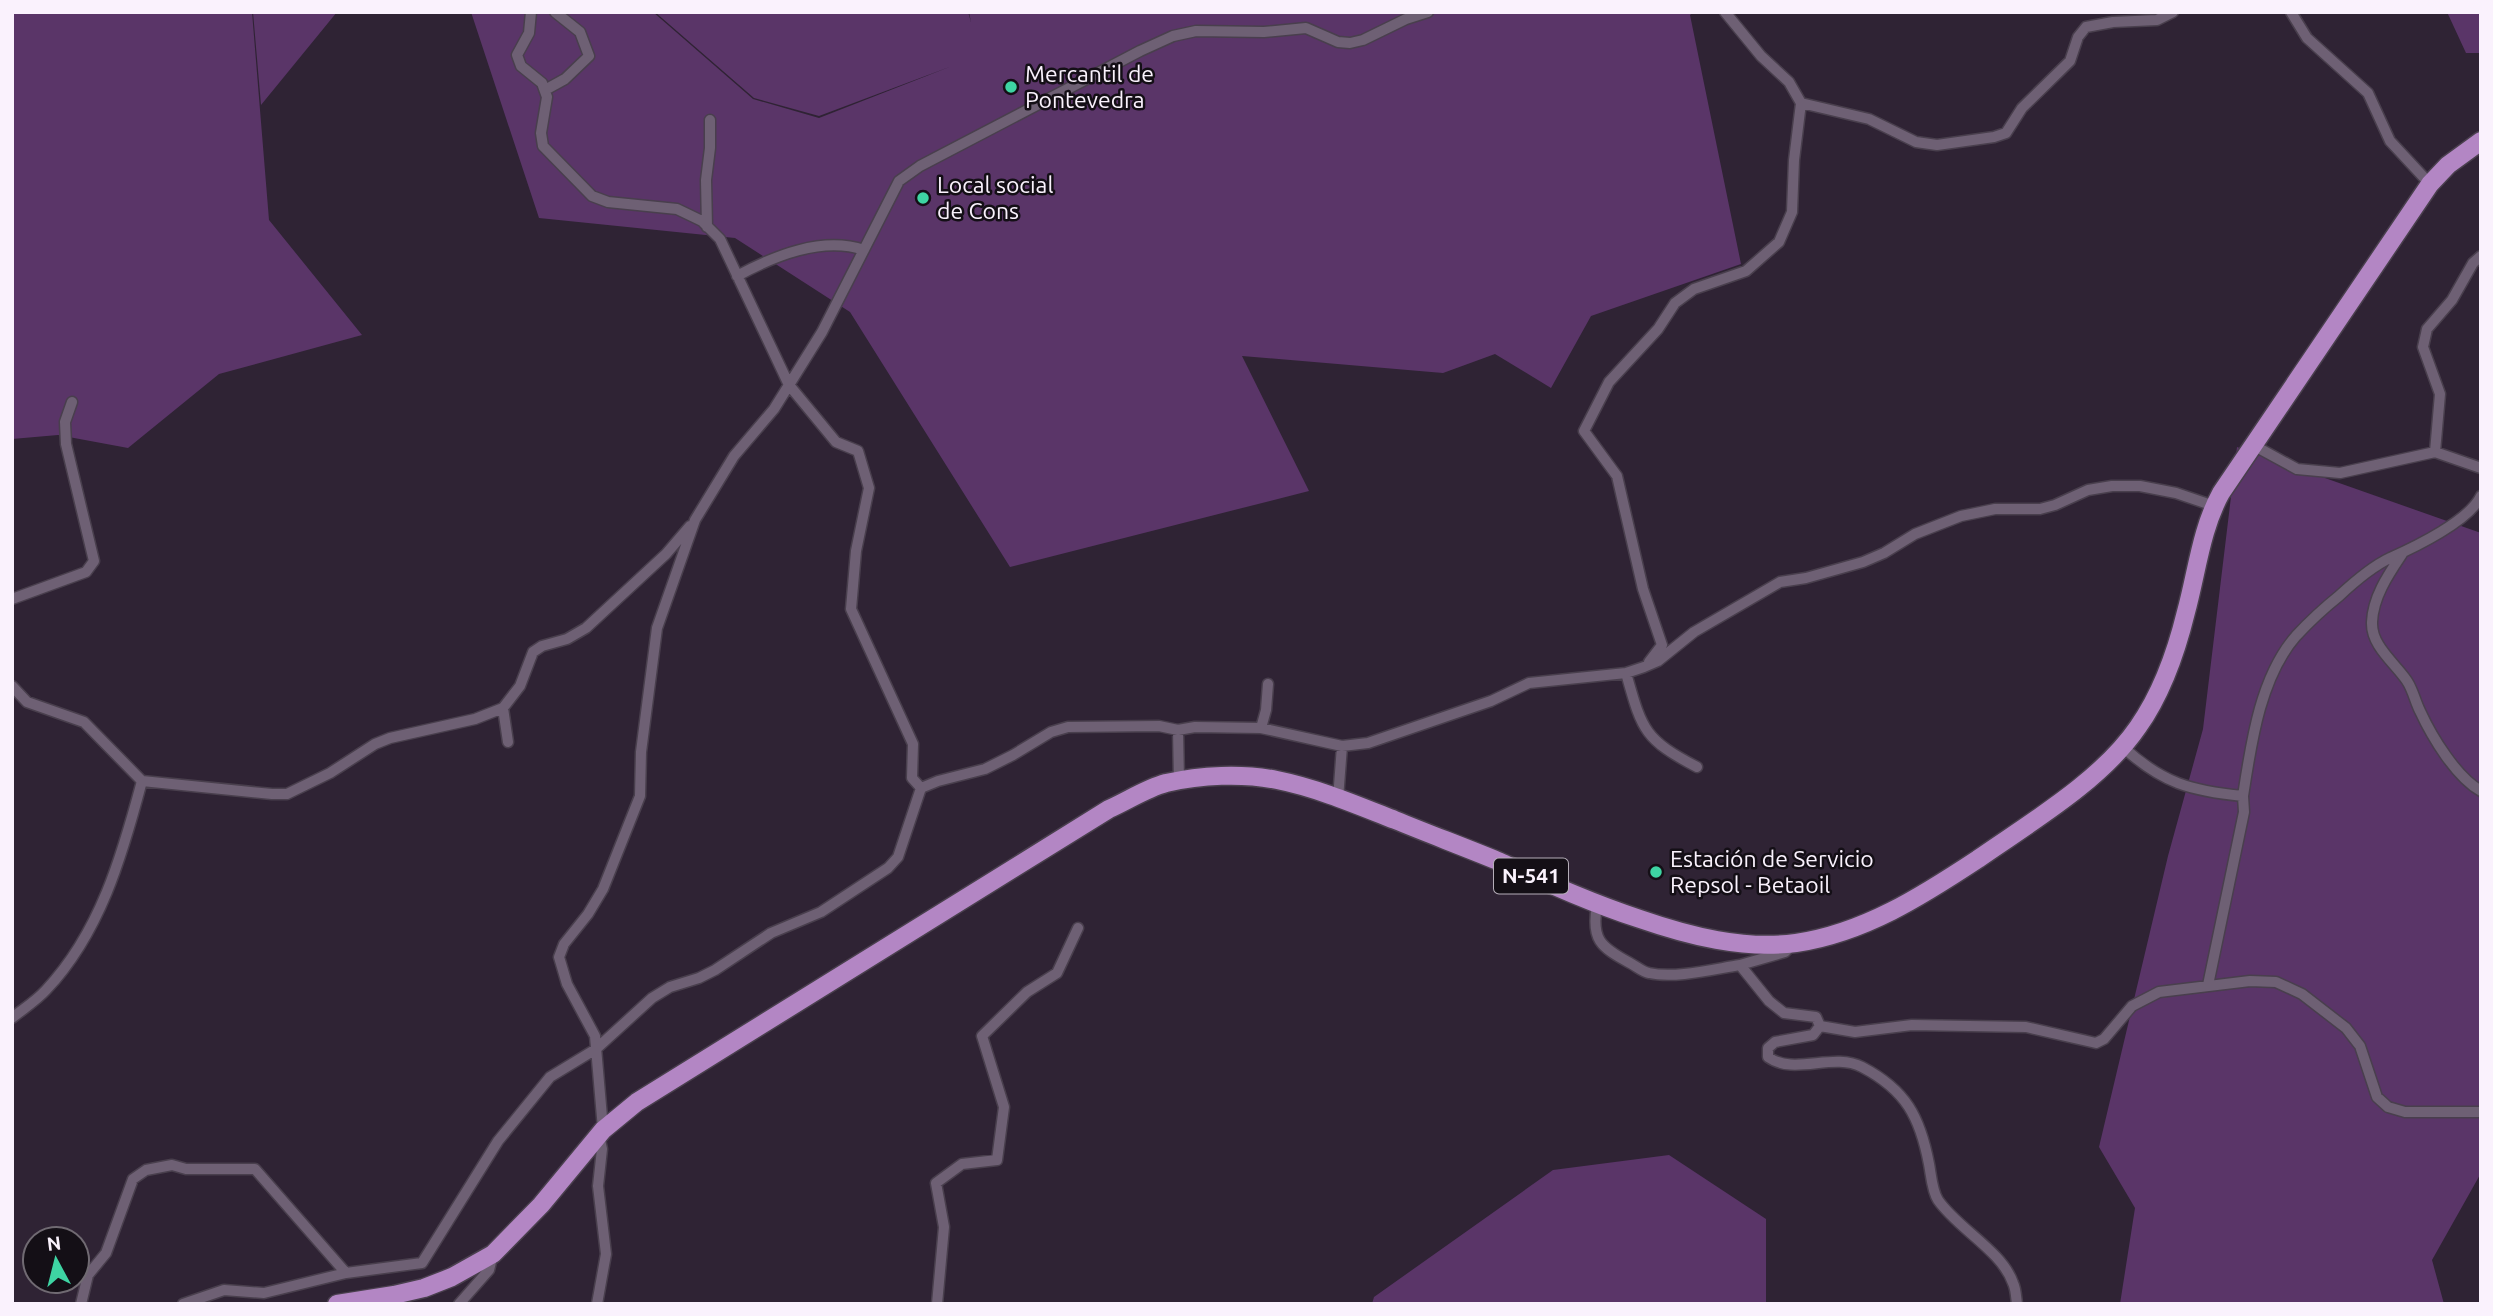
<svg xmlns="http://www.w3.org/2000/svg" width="2493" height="1316" viewBox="0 0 2493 1316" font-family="Ubuntu,sans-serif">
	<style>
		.green { fill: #5a3568 }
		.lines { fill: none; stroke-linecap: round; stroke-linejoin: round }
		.minor-casing { stroke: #493f4d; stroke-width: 13 }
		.trunk-casing { stroke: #493f4d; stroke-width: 21 }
		.minor { stroke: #6e6074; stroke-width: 10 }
		.trunk { stroke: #b386c4; stroke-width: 18 }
		.poi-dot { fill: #3ed4a3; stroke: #140f16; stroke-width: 2.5 }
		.labels { text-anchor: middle; stroke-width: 5; stroke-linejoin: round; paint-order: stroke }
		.shield { fill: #140f16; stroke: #b5aeb8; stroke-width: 2 }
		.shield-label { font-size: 21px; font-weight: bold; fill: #faf2fd }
		.poi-label { font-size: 23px; fill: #faf2fd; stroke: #140f16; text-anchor: start }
	</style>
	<rect width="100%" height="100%" fill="#2f2334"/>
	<path class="green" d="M12,12h240l17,208 93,115 -143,39 -91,74 -70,-13 -46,4z
		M253,12h84l-76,93z
		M471,12h182l100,87 66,19 133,-52 -133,50 -65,-18 -99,-86h313l3,10 -2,-10h724l-3,3 51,249 -150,52 -40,72 -56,-34 -52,19 -201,-17 67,135 -299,76 -160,-255 -115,-74 -196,-20z
		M2447,12h34v41h-15z
		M2237,447l244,86v640l-49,87 12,44h-324l15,-96 -36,-61 69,-291 35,-127z
		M1669,1155l97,64v85h-394l2,-7 179,-127z"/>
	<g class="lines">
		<defs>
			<path id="minor" d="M531,12l-2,21 -12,22 4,11 21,17 5,14 -6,36 2,13 49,50 16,6 69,7 25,12 18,18 69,146 47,57 22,9 11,37 -13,63 -5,58 62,135 -1,34 9,10
				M1725,12l36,44 28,26 12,21 68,16 47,23 21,3 57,-8 12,-4 16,-25 48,-47 8,-24 8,-10 27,-5 44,-2 16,-8
				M2291,12l16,26 61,55 22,48 40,43
				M545,90l20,-11 24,-23 -9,-24 -25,-20
				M707,227l-1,-47 4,-32v-28
				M737,276c37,-20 85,-40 127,-26
				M2253,445l44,24 43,4 95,-21 46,16
				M2435,452l5,-58 -17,-47 4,-18 25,-29 21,-37 8,-7
				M2402,554c-14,21 -29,43 -30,68 -1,24 23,41 35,59 6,9 8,20 13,30 12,26 36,66 61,80
				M12,599l74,-27 8,-11 -28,-117 -1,-22 7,-20
				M1649,662l13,-17 -19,-56 -26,-113 -33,-45 25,-49 49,-53 17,-26 19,-14 52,-18 33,-29 13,-30 2,-52 7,-57
				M1626,673c16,56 17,66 71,94
				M12,686l15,16 57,20 58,59 130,13h15l43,-21 45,-29 15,-6 85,-19 28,-11 17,-22 13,-34 9,-6 25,-7 19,-11 80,-74 24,-28
				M503,708l5,34
				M1261,728l5,-18 2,-26
				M1178,730l1,51
				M2123,747c39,36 68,44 120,49 8,-52 17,-119 53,-160 13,-14 28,-28 43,-40 15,-14 32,-29 51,-38 25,-11 79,-37 91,-62
				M1338,799l4,-53
				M1597,905c-6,34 3,42 33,58 6,3 13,9 19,10 26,6 65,-4 91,-8l29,36 15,12 32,4 4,9 -7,9 -38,7 -7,6v9c26,19 65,-5 94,10 44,23 58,50 67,97 2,10 3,27 9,36 19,28 64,51 75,83 3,6 3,14 4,21
				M1740,965l45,-13 4,-4
				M2208,985l36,-173 -1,-16
				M12,1018c11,-9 24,-17 34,-28 54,-57 76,-134 96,-209
				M1820,1026l35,6 57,-7 114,2 70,16 8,-4 28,-33 27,-14 91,-11 26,1 26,12 44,34 14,18 17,51 11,10 17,5h76
				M603,1129l-8,-93 -28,-52 -8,-27 5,-13 24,-30 15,-25 37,-93 1,-44 16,-124 38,-108 39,-64 40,-47 48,-77 77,-151 21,-15 220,-115 33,-15 23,-5 68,1 42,-4 32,14 12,1 13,-3 43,-21 22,-7
				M81,1304l7,-29 18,-22 27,-74 13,-9 26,-5 14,4h69l91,104
				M183,1304l41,-14 40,3 82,-20 76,-10 76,-122 52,-64 46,-28 56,-51 18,-11 29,-9 16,-8 56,-37 50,-21 67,-44 10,-11 23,-69 17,-7 47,-12 28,-14 38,-23 17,-5 91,-1 19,4 17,-3 66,1 81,18 26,-3 123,-42 38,-18 97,-10 18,-6 14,-6 36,-29 86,-50 26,-4 57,-16 21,-9 31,-19 46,-18 34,-7h45l15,-4 33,-15 24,-4h28l36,7 38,13
				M459,1304l30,-34 4,-16
				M597,1304l9,-50 -8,-68 4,-37 -3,-14
				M937,1304l7,-77 -8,-44 26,-19 35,-4 7,-53 -22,-71 45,-44 30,-19 21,-45"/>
			<path id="trunk" d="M337,1304l57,-9 30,-7 28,-11 41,-23 48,-49 62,-75 34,-28 472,-293c18,-8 38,-21 57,-26 35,-8 76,-10 111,-3 40,8 80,25 118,40 34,14 69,27 103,41 47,21 93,42 142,58 49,17 104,31 156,24 68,-10 126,-47 182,-84 53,-37 123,-78 160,-132 24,-34 38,-74 48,-115 11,-40 15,-83 35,-119l209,-309 18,-19 33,-24"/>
		</defs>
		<use href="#minor" class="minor-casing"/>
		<use href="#trunk" class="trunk-casing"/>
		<use href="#minor" class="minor"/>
		<use href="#trunk" class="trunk"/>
	</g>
	<g class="poi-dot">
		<circle cx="1011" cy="87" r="7"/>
		<circle cx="923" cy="198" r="7"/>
		<circle cx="1656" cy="872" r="7"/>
	</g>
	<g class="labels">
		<rect class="shield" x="1494" y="858.5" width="74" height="35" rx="5"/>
		<g class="shield-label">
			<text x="1531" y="883">N-541</text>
		</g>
		<g class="poi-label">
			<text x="1025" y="82">Mercantil de<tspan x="1025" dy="26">Pontevedra</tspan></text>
			<text x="937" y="193">Local social<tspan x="937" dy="26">de Cons</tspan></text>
			<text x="1670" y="867">Estación de Servicio<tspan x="1670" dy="26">Repsol - Betaoil</tspan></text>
		</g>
	</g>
	<rect width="2493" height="1316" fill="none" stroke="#faf2fd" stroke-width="28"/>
	<g transform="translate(56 1260) rotate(353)"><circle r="33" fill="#140f16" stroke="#706a72" stroke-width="2"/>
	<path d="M0-5L12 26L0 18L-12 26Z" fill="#3ed4a3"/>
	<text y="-10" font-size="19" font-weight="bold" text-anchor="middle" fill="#faf2fd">N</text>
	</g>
</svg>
